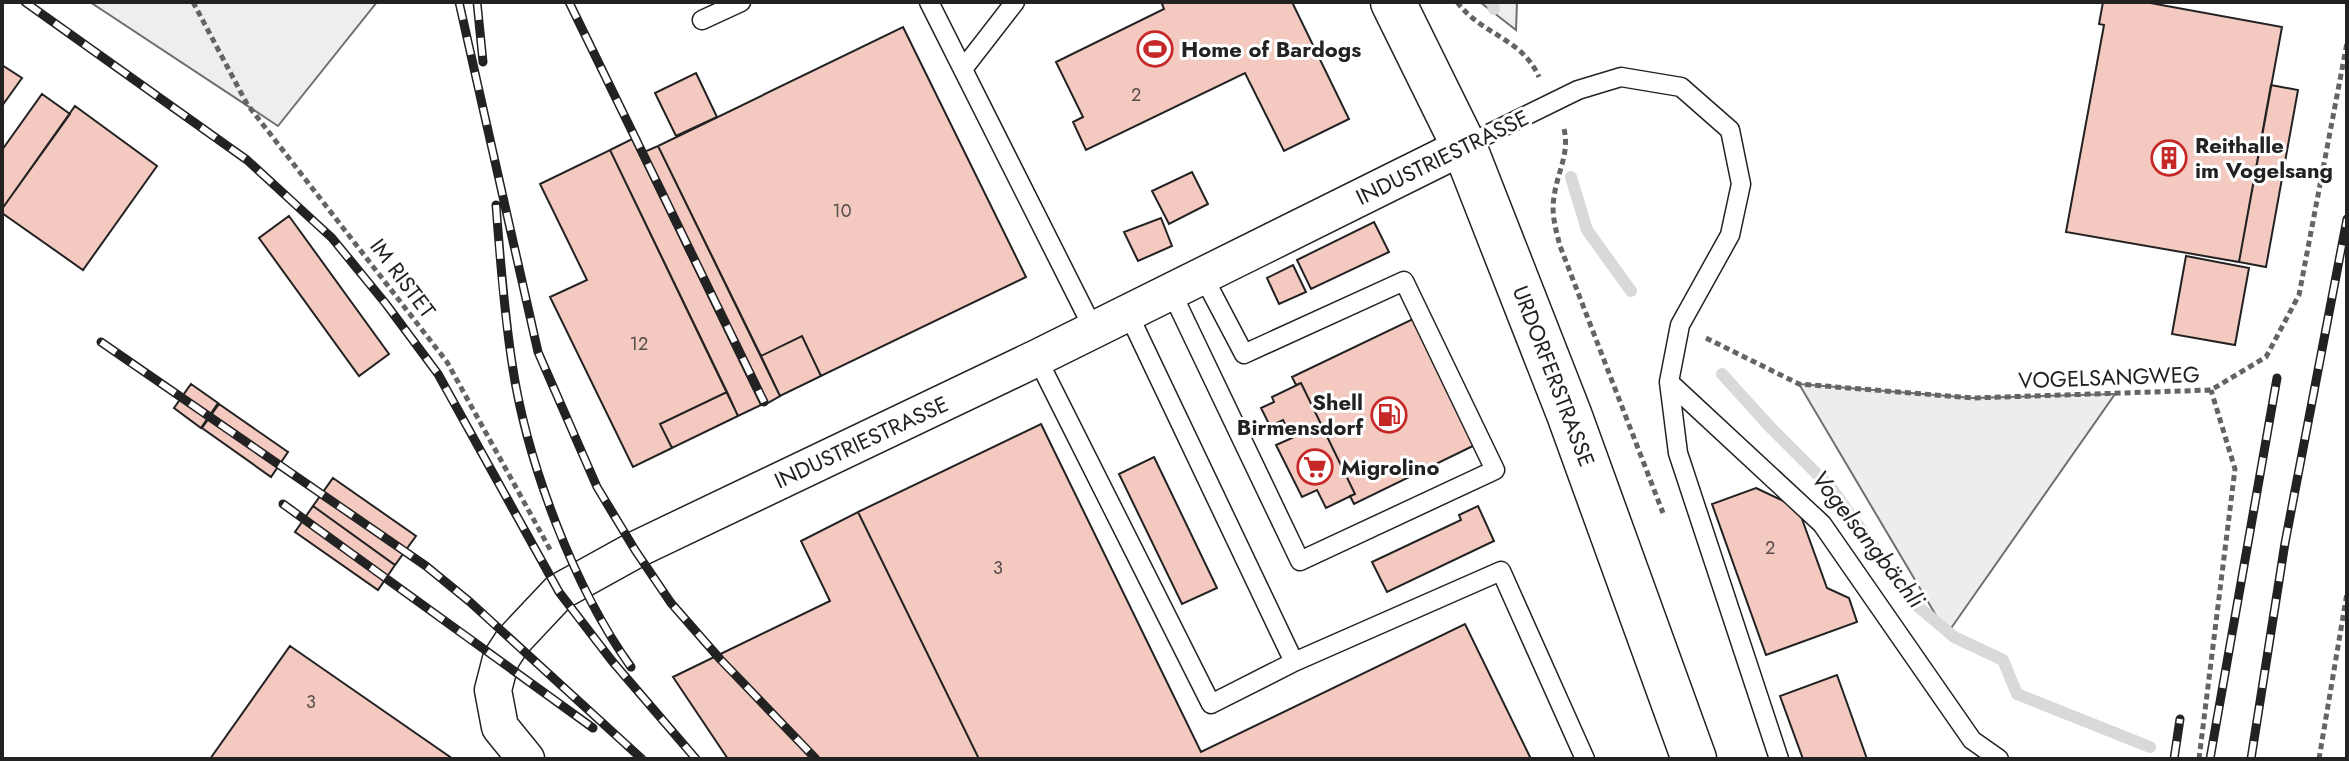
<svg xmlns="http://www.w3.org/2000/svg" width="2349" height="761" viewBox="0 0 2349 761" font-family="Jost,sans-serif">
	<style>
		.green { fill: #eee; stroke: #6f6f6f; stroke-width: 2 }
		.parking { fill: #ededed; stroke: #6f6f6f; stroke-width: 2 }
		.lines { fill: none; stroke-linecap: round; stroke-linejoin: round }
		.stream { stroke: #d9d9d9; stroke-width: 12 }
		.building { fill: #f3c9c0; stroke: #222; stroke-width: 2 }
		.service-casing { stroke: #222; stroke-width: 21 }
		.minor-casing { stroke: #222; stroke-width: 39 }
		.secondary-casing { stroke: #222; stroke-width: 47 }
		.path { stroke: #646464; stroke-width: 5; stroke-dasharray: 6 4; stroke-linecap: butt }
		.service { stroke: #fff; stroke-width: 18 }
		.minor { stroke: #fff; stroke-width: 36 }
		.secondary { stroke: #fff; stroke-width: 44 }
		.rail-casing { stroke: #222; stroke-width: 9 }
		.rail { stroke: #fff; stroke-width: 6; stroke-dasharray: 18; stroke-linecap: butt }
		.labels { text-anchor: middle; stroke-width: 6; stroke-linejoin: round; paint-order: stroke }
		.number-label { font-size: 18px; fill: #564c4a }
		.poi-label { font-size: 22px; font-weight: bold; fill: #222; stroke: #fff; text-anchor: start }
		.street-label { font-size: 22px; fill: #222; stroke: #fff }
		.water-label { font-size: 24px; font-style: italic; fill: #222; stroke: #fff }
	</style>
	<rect width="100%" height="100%" fill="#fff"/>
	<path class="green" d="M90,2h287l-99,124z
		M1480,2h37l-1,28z"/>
	<path class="parking" d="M1799,384l174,14 142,-4 -168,240z"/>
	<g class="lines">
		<path class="stream" d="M1492,2l2,7
			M1571,177l16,53 44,61
			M1722,374l49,54 61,61 82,114 40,34 49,23 14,34 133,53"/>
	</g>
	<path class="building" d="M1166,2h126l57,117 -65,32 -39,-78 -159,77 -13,-28 10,-5 -27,-55 108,-53 -2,-5z
		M2103,2h42l137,25 -43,235 -173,-30 38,-207 -5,-1z
		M903,27l123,250 -205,99 -19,-40 -41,20 -103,-210z
		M2,65l20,13 -20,28z
		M696,73l21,44 -41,19 -21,-43z
		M2271,85l27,5 -32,177 -27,-5z
		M42,94l28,20 -68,95v-59z
		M75,106l82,60 -74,104 -81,-57v-4z
		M632,139l129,266 -23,11 -128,-266z
		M658,146l122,250 -14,8 -122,-252z
		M610,150l117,242 -67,32 12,24 -39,19 -83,-170 37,-17 -47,-96z
		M1192,172l16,32 -39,20 -17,-33z
		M289,216l100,138 -30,22 -100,-138z
		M1161,218l11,28 -34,15 -14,-29z
		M1374,222l15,30 -78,37 -14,-29z
		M2186,256l63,12 -14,77 -63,-11z
		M1293,265l13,27 -27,12 -12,-26z
		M1415,318l62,126 -123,60 -4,-8 5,-2 -54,-111 -5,2 -4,-8z
		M802,336l19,40 -41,20 -19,-40z
		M1301,383l54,111 -29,14 -9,-18 -15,7 -26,-52 16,-7 -9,-18 -13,6 -9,-18 13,-6 -2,-5z
		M191,384l27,19 -17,25 -27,-20z
		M727,392l11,24 -66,32 -12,-24z
		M219,404l69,48 -17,25 -69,-49z
		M1041,424l160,328 264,-128 66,135h-552l-121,-247z
		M1154,457l63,131 -35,16 -63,-130z
		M333,478l83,58 -21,29 -82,-59z
		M1756,488l42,20 29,80 22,10 8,24 -91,33 -54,-151z
		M313,506l82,59 -17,25 -83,-58z
		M1478,506l16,35 -107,51 -15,-30 89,-42 -2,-5z
		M858,512l121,247h-251l-55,-82 157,-76 -29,-60z
		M290,646l163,113h-243z
		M1837,675l30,84h-64l-23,-63z"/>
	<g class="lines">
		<defs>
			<path id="service" d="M929,2l165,328
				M702,20l39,-18
				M963,69l52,-67
				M1464,146l114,-56 43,-13 60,10 49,43 11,54 -11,51 -50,90 -11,57 9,71 101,306
				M1171,291l129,270 195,-91 -91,-189 -160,73 -41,-78
				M1037,358l174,346 83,-42 -166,-349
				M1669,382l153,142 150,216 27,19
				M1294,662l207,-91 84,188"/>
			<path id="minor" d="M526,759l-26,-32 -7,-37 8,-31 11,-17 47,-50 76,-42 402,-192 427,-212"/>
			<path id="secondary" d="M1393,2l71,144 105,268 125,345"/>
		</defs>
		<use href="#service" class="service-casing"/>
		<use href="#minor" class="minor-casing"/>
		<use href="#secondary" class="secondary-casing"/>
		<path class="path" d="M193,2l54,102 200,258 105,191
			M1457,2c26,34 64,35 82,75
			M1564,129c6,24 -7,44 -10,68 -3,17 2,33 6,49l103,267
			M1706,338l93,46 174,14 238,-8 55,-33 33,-62 48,-252
			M2199,759l36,-290 -24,-79
			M2319,759l28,-166"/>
		<use href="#service" class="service"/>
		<use href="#minor" class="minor"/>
		<use href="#secondary" class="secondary"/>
		<defs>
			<path id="rail" d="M25,2l222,158 85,78 54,66 52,70 121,218 53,69 84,98
				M459,2l79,350 59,135 38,63 36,53 49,56 96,100
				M477,2l6,60
				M569,2l195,400
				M496,205c4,53 8,106 16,158 14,97 62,225 119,304
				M101,342l325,224 44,36 172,157
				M283,504l310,224
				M2174,759l6,-40
				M2210,759l67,-381
				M2251,759l34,-216 62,-324"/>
		</defs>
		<use href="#rail" class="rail-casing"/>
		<use href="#rail" class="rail"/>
	</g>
	<defs>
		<symbol id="stadium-ring" viewBox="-11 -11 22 22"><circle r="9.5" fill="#fff" stroke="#c62828" stroke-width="1.5"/><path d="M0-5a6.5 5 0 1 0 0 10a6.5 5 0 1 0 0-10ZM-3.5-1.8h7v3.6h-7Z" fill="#c62828"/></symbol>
		<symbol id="building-ring" viewBox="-11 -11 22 22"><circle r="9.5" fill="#fff" stroke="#c62828" stroke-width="1.5"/><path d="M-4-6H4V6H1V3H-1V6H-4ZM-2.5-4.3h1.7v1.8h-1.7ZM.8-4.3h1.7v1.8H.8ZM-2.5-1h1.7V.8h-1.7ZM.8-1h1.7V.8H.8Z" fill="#c62828"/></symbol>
		<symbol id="fuel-ring" viewBox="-11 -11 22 22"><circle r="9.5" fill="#fff" stroke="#c62828" stroke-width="1.5"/><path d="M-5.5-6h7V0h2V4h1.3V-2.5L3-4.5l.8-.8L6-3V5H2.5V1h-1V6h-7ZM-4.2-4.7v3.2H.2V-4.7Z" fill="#c62828"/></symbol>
		<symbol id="supermarket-ring" viewBox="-11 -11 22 22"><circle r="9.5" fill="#fff" stroke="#c62828" stroke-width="1.5"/><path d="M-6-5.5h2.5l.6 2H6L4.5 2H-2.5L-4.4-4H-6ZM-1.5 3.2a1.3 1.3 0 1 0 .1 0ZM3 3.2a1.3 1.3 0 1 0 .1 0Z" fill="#c62828"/></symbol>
	</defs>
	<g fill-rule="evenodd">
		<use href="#stadium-ring" x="1135" y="29" width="40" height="40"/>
		<use href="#building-ring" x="2149" y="138" width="40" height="40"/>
		<use href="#fuel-ring" x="1369" y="395" width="40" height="40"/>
		<use href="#supermarket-ring" x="1295" y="447" width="40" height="40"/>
	</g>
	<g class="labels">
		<g class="number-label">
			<text x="1136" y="101">2</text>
			<text x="842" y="217">10</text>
			<text x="639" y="350">12</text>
			<text x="1770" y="554">2</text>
			<text x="998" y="574">3</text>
			<text x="311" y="708">3</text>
		</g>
		<g class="poi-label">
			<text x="1181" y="57">Home of Bardogs</text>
			<text x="2195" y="153">Reithalle<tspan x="2195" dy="25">im Vogelsang</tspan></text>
			<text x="1363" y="410" text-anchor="end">Shell<tspan x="1363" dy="25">Birmensdorf</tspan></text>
			<text x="1341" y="475">Migrolino</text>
		</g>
		<g class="street-label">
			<text transform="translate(1442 157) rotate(-26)" y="8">INDUSTRIESTRASSE</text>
			<text transform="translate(403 278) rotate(53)" y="8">IM RISTET</text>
			<text transform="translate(1554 376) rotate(69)" y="8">URDORFERSTRASSE</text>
			<text transform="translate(2109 377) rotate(-2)" y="8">VOGELSANGWEG</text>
			<text transform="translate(861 442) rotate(-25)" y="8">INDUSTRIESTRASSE</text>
		</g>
		<g class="water-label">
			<text transform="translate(1868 539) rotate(52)" y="8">Vogelsangbächli</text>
		</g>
	</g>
	<rect width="2349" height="761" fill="none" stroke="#222222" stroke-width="8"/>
</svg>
